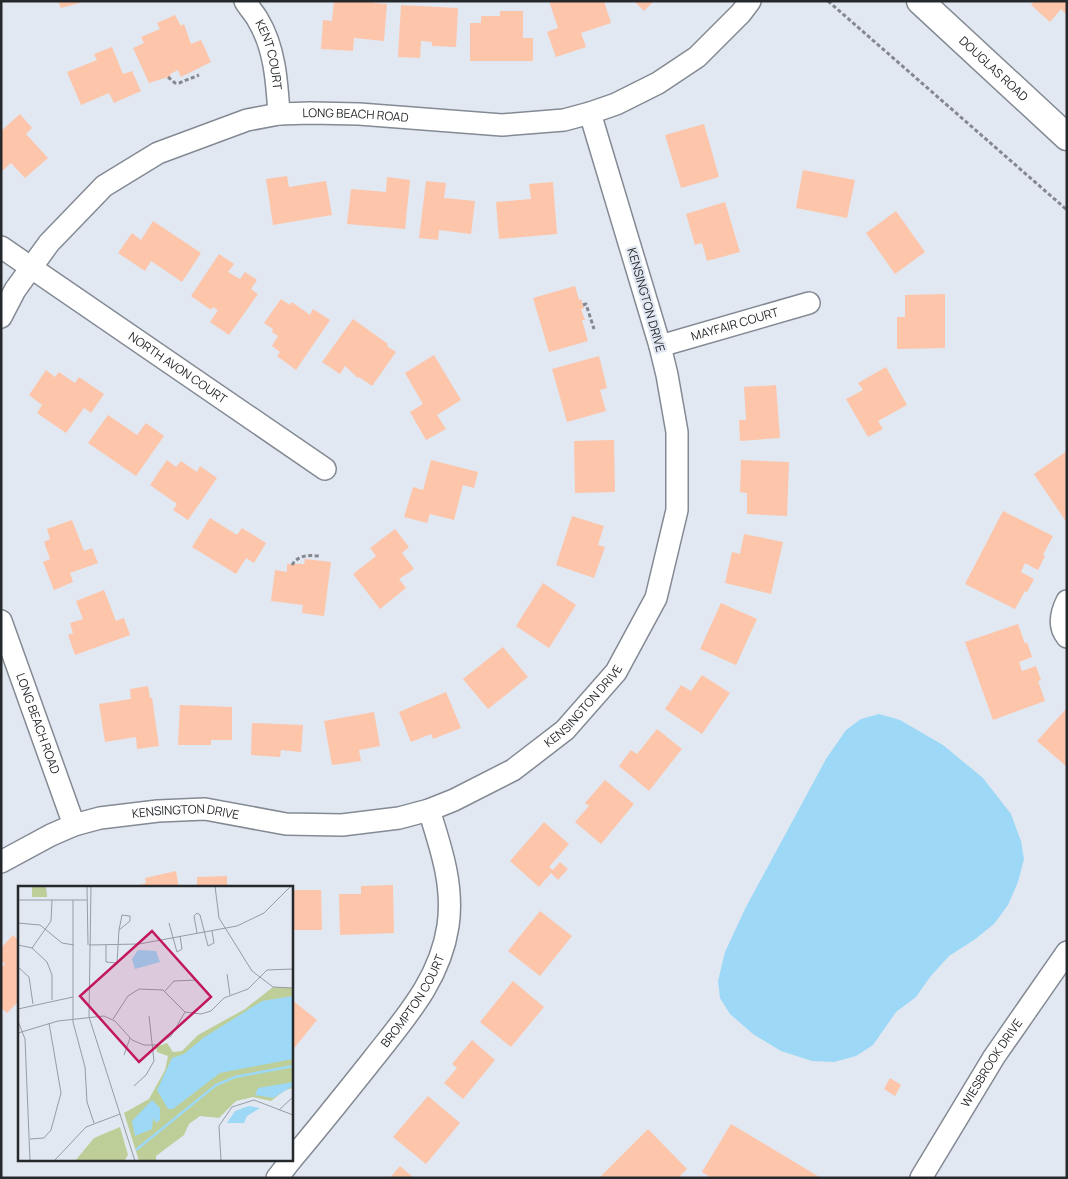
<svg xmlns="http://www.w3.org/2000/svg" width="1068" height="1179" viewBox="0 0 1068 1179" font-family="Manrope,sans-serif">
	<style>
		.water { fill: #9dd8f7 }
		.building { fill: #fdc5a9 }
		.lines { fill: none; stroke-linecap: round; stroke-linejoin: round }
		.minor-casing { stroke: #838a93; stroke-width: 24 }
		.tertiary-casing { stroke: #838a93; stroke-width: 29 }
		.path { stroke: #848990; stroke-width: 3; stroke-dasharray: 4 2.5; stroke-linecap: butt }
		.minor { stroke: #fff; stroke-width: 21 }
		.tertiary { stroke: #fff; stroke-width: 26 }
		.labels { text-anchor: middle; stroke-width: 4.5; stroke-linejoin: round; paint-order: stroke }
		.street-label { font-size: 12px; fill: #26292c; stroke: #e1e8f2 }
		.inset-river { fill: none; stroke: #9dd8f7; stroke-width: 2.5 }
		.inset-road { fill: none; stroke: #969ca3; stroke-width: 1 }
		.view { fill: #c2185b; fill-opacity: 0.15; stroke: #c2185b; stroke-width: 2.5 }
		.inset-edge { fill: none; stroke: #26292c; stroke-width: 2.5 }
	</style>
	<rect width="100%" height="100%" fill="#e1e8f2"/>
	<path class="water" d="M879,714l21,6 43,25 40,33 28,36 10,27 3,18 -6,23 -10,23 -14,19 -20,16 -25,16 -19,21 -14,20 -20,15 -23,33 -17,11 -22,6 -22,-1 -31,-10 -28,-17 -23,-20 -10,-16 -2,-17 7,-29 21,-45 80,-148 20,-29 15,-11z"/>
	<path class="building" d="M58,1h25v1l-22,6z
		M334,1h40v2l13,1 -3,37 -30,-3 -1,13 -32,-2 2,-29 9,1z
		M549,1h55l7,22 -30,10 5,14 -30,10 -9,-25 11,-4z
		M634,1h20l-10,10z
		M1034,1h33v14l-6,-6 -11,13 -19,-17z
		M401,5l57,3 -2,39 -24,-1v-4l-11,-1 -1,17 -22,-1z
		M500,11h23v27h10v23h-63v-38h11v-7h19z
		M175,15l6,11 3,-2 7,20 10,-4 10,22 -30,15 -3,-7 -8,4 1,2 -22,7 -16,-35 11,-5 -3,-6 19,-8 -3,-6z
		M112,47l11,27 9,-3 9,20 -27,12 -5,-10 -28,12 -14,-33 30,-12 -3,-6z
		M20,114l12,14 -6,6 22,24 -23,20 -14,-15 -10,9v-41z
		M704,124l15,53 -38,11 -16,-53z
		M803,170l52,10 -8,38 -51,-10z
		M287,176l2,11 37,-6 6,34 -59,10 -7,-46z
		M387,177l23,3 -5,49 -58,-5 4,-35 35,3z
		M426,181l20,2 -2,15 31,3 -4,33 -32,-4 -1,10 -19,-2z
		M553,182l4,52 -58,5 -3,-37 35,-3 -2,-15z
		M725,202l15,50 -33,9 -5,-18 -7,2 -9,-31z
		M896,211l29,41 -30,22 -29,-41z
		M153,221l48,32 -19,29 -31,-21 -6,10 -27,-18 14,-20 9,7z
		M219,254l15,10 -6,8 12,7 5,-7 12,8 -6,9 7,5 -29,41 -19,-13 8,-12 -5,-3 -2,3 -20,-14z
		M575,286l4,14 2,-1 3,9 -3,1 4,11h-3l6,21 -39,11 -16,-54z
		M945,294v54l-48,1v-32h8v-22z
		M281,299l9,6 2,-3 18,13 3,-6 17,11 -34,50 -19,-14 3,-4 -8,-6 6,-10 -6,-4 1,-3 -9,-6z
		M353,319l35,25 -1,2 9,6 -24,34 -13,-9 -1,1 -13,-12 -5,8 -18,-12z
		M434,355l27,45 -24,15 9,14 -20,11 -16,-28 13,-8 -18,-31z
		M599,356l8,32 -7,2 6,21 -39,11 -15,-53z
		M886,367l21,38 -29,16 5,8 -15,8 -22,-38 17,-9 -5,-7z
		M46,370l9,7 4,-5 16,11 4,-6 25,17 -13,19 -7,-5 -18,25 -29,-20 5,-8 -13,-10z
		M776,385l4,53 -40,3 -1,-21h7l-2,-33z
		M108,415l29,20 9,-12 18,13 -28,40 -48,-33z
		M614,440l1,52 -40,1 -1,-52z
		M1067,451v68l-2,1 -31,-46z
		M167,460l9,7 5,-6 16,11 3,-6 17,12 -29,42 -15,-10 4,-6 -27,-19z
		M431,460l47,12 -4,16 -11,-3 -9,35 -24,-6 -3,9 -23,-6 9,-30 10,3z
		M741,460l48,2 -2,54 -40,-2v-21l-7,-1z
		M1003,511l50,25 -10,19 2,1 -7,14 -13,-7 -4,9 13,7 -7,13 -2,-1 -10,18 -50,-25z
		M572,516l32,10 -6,19 7,2 -11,31 -38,-13z
		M210,518l27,17 5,-7 24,15 -12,20 -8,-5 -10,16 -44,-27z
		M72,520l12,31 8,-3 6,15 -28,10 3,9 -19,8 -11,-28 7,-3 -6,-17 6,-3 -3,-10z
		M395,529l14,18 -7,6 12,16 -15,10 7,9 -26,21 -27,-35 23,-18 -6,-8z
		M744,534l39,8 -12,52 -46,-11 7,-31 8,2z
		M305,559l26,3 -7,54 -22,-3 1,-8 -32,-4 4,-31 12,2v-8h17z
		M543,583l33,22 -27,43 -33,-22z
		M104,590l12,31 8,-3 6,17 -55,20 -7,-20 5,-2 -3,-10 13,-4 -7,-18z
		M721,603l36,16 -21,46 -36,-16z
		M1018,624l7,20 2,-2 5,15 -13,5 3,9 14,-5 5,14 -3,1 7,20 -52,19 -28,-78z
		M503,647l25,30 -40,32 -25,-30z
		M702,675l28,18 -28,41 -37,-25 16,-24 10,6z
		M148,686l2,12h2l7,48 -22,3 -1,-12 -31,5 -6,-38 32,-5 -1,-10z
		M446,692l15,36 -28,11 -2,-5 -20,8 -12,-30z
		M180,705l52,2v33h-21v5h-33z
		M1067,708v59l-30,-26z
		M374,712l6,34 -21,4 2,11 -29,4 -8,-44z
		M252,723l51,2 -2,27 -20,-2 -1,7 -29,-2z
		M657,729l25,20 -33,42 -30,-25 12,-16 6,4z
		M605,780l29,24 -33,40 -26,-22 14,-16 -4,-3z
		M544,822l25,22 -20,23 4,3 7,-8 8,7 -10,11 -7,-7 -12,14 -29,-26z
		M176,871l3,17h-50l17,-5 -1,-5z
		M227,876v12h-30v-11z
		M393,885l1,48 -54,2 -1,-41h22v-8z
		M291,890h30l1,40h-31z
		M540,911l32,25 -32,40 -32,-25z
		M13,935l6,5v61l-12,12 -6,-5v-40l4,-4 -4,-3v-13z
		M513,981l31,26 -33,40 -31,-25z
		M291,999l26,21 -26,32z
		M472,1040l23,20 -32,39 -19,-16 13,-15 -5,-4z
		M890,1078l11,7 -6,11 -11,-7z
		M428,1096l32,27 -34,41 -33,-27z
		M731,1124l90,54h-109l-10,-6z
		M648,1129l39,40 -9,9h-79z
		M400,1166l14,12h-24z"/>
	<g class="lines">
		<defs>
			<g id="minor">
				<path id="s1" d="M245,1c4,7 10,13 13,19 17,28 19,63 21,94"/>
				<path id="s2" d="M1,247l324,222"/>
				<path id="s3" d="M1,317l14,-27 34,-47 55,-57 54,-33 89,-33 32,-6 32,-1 48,1 143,11 62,-5 26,-7 26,-9 42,-21 39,-26 44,-44 9,-12"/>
				<path id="s4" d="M660,346l149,-43"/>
				<path d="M1067,601c-6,12 -9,25 0,36"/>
				<path id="s5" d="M1,621l73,204"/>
				<path id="s6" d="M1,862l50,-27 23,-10 26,-7 58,-7 47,-2 81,15 56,1 57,-7 30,-8 25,-10 59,-30 52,-40 51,-58 40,-74 21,-88v-78l-10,-57 -7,-29 -70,-233"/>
				<path id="s7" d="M291,1160c28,-33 55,-67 82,-101 32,-41 67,-79 75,-133 6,-40 -7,-78 -19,-116"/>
				<path d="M277,1178l14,-18"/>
				<path id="s8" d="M921,1178l73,-121 73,-105"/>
			</g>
			<g id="tertiary">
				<path id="s9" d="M920,1l147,136"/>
			</g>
		</defs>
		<use href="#minor" class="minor-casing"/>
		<use href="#tertiary" class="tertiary-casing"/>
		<path class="path" d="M828,1l239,209
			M168,77l7,6h4l20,-8
			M583,305l3,-1 8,25
			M292,565c6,-10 16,-10 27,-9"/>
		<use href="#minor" class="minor"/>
		<use href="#tertiary" class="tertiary"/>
	</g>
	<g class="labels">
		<g class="street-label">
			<text dy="4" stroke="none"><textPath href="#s1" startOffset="60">KENT COURT</textPath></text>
			<text dy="4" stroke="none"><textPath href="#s9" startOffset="100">DOUGLAS ROAD</textPath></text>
			<text dy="4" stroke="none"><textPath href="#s3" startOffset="435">LONG BEACH ROAD</textPath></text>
			<text transform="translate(646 300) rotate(74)" y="4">KENSINGTON DRIVE</text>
			<text dy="4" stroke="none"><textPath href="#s4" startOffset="78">MAYFAIR COURT</textPath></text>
			<text dy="4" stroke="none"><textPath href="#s2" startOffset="214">NORTH AVON COURT</textPath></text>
			<text dy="4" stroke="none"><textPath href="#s6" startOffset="630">KENSINGTON DRIVE</textPath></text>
			<text dy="4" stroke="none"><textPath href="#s5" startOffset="109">LONG BEACH ROAD</textPath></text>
			<text dy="4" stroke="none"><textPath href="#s6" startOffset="195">KENSINGTON DRIVE</textPath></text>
			<text dy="4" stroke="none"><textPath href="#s7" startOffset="201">BROMPTON COURT</textPath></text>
			<text dy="4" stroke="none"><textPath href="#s8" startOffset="135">WIESBROOK DRIVE</textPath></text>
		</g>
	</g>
	<g transform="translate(18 886)">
		<rect width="275" height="275" fill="#e1e8f2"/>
		<path d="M14,0h14l1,11h-15zM255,101l20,1v100l-8,2 -14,11 -18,-4 -17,4 -17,17 -19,-2 -11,8 -5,11 -28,21v5h-17l-15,-48 25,-14 16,-29 3,-14 -11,-4 -1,-5 11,-4 6,9 9,-1 16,-16 47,-26zM102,241l8,28 -4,6h-49l19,-23z" fill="#bece98"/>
		<path d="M120,64l18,1 4,11 -25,7 -3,-10zM275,110v63l-73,14 -47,36h-5l-11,-19 15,-32 12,-4 19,-16 59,-37zM275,196v4l-20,12 -18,-3 3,-7zM134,214l8,8v12l-4,3 -3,-5 -1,11 -17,7 -3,-15zM231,220l11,2 -13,8 -3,7h-17l8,-12z" fill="#9dd8f7"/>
		<path class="inset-river" d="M118,264l80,-65 19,-8 58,-11"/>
		<path class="inset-road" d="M69,0l1,59M73,0l-2,131 46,144M197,0l4,32 33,53 21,16 20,1M0,14h69M55,14v122l12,45 2,35 7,21M104,29l8,1v5l-11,9zM0,37l22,2 22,18 12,2M151,37l8,29 5,-3 -2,-13M179,47l-3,-17 3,-3 3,2 8,31 6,-3 -2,-12M0,59l14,3 15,14 5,13v25M71,59l50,-1 98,-18 27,-13 27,-27M88,59v17l11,1 2,-33M14,62l19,-27 1,-21M0,81l11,10 4,27M209,88l3,21M147,105l9,-10 22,-1M0,123l55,-12M95,133l15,-23 11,-7 24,1 22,22 16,2 10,-3 13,-13 24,-9 19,-19 26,-1M0,135l7,18 5,122M0,147l40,-12 46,-5 11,5 17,19 12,5h12l15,-9 14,-24M106,169l6,-17M116,200l12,-11 8,-14 -5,-45M261,224l14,-13M12,253l14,-1 7,-8 10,-37 -12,-70M36,275l32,-34 34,-13M203,275l-2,-35 13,-19 22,-7 39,15"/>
		<path class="view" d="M134,45l59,66 -72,65 -59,-66z"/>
		<rect width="275" height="275" class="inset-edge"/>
	</g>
	<rect width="1068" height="1179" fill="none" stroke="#26292c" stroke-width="5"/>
</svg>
